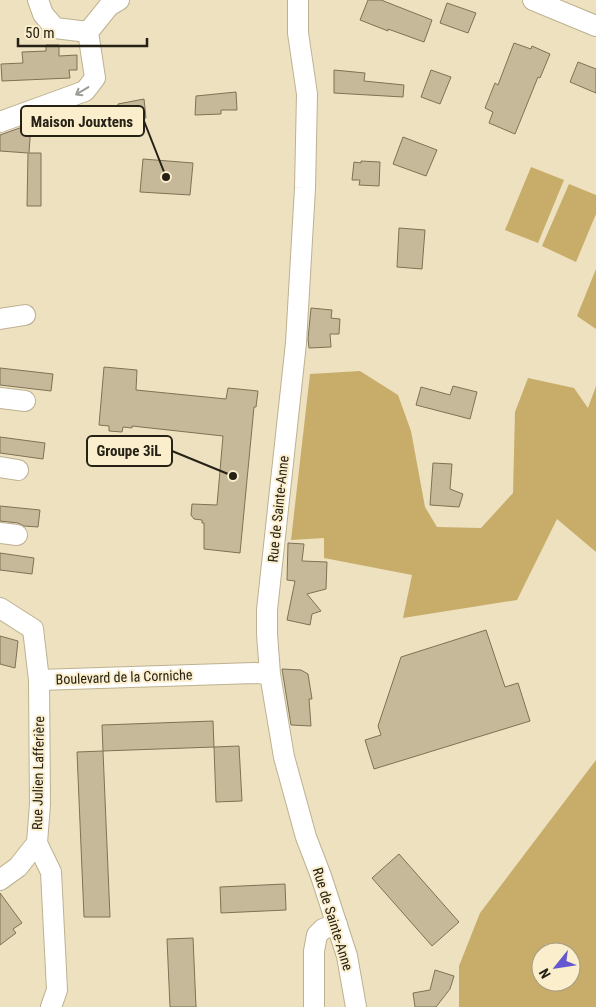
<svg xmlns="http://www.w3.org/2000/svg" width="596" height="1007" viewBox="0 0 596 1007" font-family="'Roboto Condensed',sans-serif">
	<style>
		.green { fill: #c7ad69; fill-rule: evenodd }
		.building { fill: #c5b999; stroke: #7e7255 }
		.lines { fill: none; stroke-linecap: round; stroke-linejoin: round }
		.minor-casing { stroke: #bdb191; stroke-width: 22 }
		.minor { stroke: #fff; stroke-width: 20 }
		.oneway { stroke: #9d9b96 }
		.labels { text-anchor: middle; stroke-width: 4; stroke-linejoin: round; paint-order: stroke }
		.street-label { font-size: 14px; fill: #262115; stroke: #fbeecd }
		.leader { fill: none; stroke: #262115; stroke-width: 2 }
		.callout-dot { fill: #262115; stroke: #fbeecd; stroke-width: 2 }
		.callout { fill: #fbeecd; stroke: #262115; stroke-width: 2 }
		.callout-label { font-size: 15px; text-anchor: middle; font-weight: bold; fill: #262115 }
	</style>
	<rect width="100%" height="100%" fill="#ede1c0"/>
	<path class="green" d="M531,167l33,13 -26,63 -33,-13z
		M569,184l27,11v19l-20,48 -34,-16z
		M596,269v60l-19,-13z
		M360,371l38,24 13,36 14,76 12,20 44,1 32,-35 2,-81 13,-34 46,10 14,20 8,-22v166l-39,-33 -40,81 -114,18 9,-43 -88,-17v-20l-33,2 19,-166z
		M596,760v247h-137v-41l21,-53zM541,952h30v30h-30z"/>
	<path class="building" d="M368,0h13l51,20 -8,22 -36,-13v2l-28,-11z
		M447,3l29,10 -8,20 -28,-10z
		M514,43l17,6 1,-3 18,8 -10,24 -2,-1 -23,57 -26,-11 4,-11 -8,-4 10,-25 3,2z
		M46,45h13v11l18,-1v15h-8l1,8 -68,3 -1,-17 22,-1 -1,-11 24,-1z
		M578,62l18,7v24l-26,-11z
		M334,70l31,3 -1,8 40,4 -1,12 -69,-4z
		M431,70l20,7 -11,27 -19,-7z
		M236,92l1,18h-16v4l-26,1 1,-19z
		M144,99l2,19 -27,3 -1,-17z
		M31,124l-2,29h12v53h-14l1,-53 -28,-2v-16z
		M403,137l34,13 -11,26 -33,-12z
		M143,159l50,4 -3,32 -50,-3z
		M361,161l19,1 -1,24 -20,-1 1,-5h-8l2,-18 7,1z
		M399,228l26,2 -3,39 -25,-2z
		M311,308l21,2 -1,8 9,1 -1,15h-9l1,13 -22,1 -1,-9z
		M104,367l33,3 -1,20 90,9 2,-11 30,3 -2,16h-2l-14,146 -36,-4v-26h-2v-3l-8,-1 -3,-4 1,-11 25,1 6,-69 -91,-10v2l-9,-1 -1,5 -13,-1v-5l-10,-1z
		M0,368l53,6 -2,17 -51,-6z
		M453,386l24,6 -7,27 -54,-14 5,-18 29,8z
		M0,437l45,6 -2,16 -43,-6z
		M433,463l19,1 -2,25 13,5 -4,13 -29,-2z
		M0,506l40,4 -2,17 -14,-1 -6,-3 -18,-2z
		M288,543l16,1 -2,17 25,1 -1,27 -19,5 14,17 -9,3 -2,11 -23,-5 8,-39 -8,-1z
		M0,553l34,5 -2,16 -32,-4z
		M486,630l19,57 13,-4 12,38 -156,48 -9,-29 16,-5 -3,-9 23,-69z
		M0,636l18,5 -3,27 -15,-4z
		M282,669l19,1 7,4 4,25h-3l2,27 -20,-1z
		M213,721l1,26 -111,4 -1,-26z
		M239,746l3,55 -26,1 -2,-55z
		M103,751l7,166h-26l-7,-165z
		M399,854l60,68 -27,24 -60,-68z
		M285,884l1,26 -65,3 -1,-26z
		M0,893l22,30 -9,6 3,4 -16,12z
		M193,938l3,69h-26l-3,-68z
		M435,970l19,6 -4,13 -14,18h-21l-2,-14 17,-3z"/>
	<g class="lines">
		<defs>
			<path id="minor" d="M38,0l5,14 12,14 33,4
				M298,0v33l9,61 -2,94 -9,155 -29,267v24l3,40 14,83 22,80 15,39 26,80 9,51
				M533,0l63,26
				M0,122l85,-31 10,-13 -7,-46 21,-26 10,-6
				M0,319l25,-4
				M0,398l25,3
				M0,467l18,3
				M0,533l17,2
				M0,608l33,21 6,51 215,-7 16,1
				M37,843l14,29 6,118 -6,17
				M0,880l18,-13 19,-24 3,-39 -1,-124
				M314,1007v-56l3,-16 6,-6 14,-5"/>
		</defs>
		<use href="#minor" class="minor-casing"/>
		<use href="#minor" class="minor"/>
	</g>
	<defs><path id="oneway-shaft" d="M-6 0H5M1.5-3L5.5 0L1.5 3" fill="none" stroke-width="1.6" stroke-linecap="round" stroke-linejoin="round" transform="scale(1.25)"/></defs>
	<use class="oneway" href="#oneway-shaft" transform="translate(82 91) rotate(149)"/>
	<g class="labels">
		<g class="street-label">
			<text transform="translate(278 509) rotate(-84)" y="5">Rue de Sainte-Anne</text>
			<text transform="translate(124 677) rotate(-2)" y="5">Boulevard de la Corniche</text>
			<text transform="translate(38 773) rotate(-89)" y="5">Rue Julien Lafferière</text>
			<text transform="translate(333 919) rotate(73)" y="5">Rue de Sainte-Anne</text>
		</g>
	</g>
	<path class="leader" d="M166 177L144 121M233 476L172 451"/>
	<g class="callout-dot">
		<circle cx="166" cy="177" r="5"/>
		<circle cx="233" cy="476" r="5"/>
	</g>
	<g class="callout">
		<rect x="21" y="106" width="123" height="30" rx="5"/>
		<rect x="87" y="436" width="85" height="30" rx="5"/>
	</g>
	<g class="callout-label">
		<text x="82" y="127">Maison Jouxtens</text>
		<text x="129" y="456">Groupe 3iL</text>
	</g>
	<g transform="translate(556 967) rotate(240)"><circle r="24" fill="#fbeecd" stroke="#a69c83"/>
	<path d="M0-4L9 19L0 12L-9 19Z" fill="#6458d1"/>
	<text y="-8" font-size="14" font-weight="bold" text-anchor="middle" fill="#262115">N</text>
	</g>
	<path d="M18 38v8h129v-8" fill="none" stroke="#262115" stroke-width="2.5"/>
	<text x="25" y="38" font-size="15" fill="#262115" stroke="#fbeecd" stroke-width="4" paint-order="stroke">50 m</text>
</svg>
